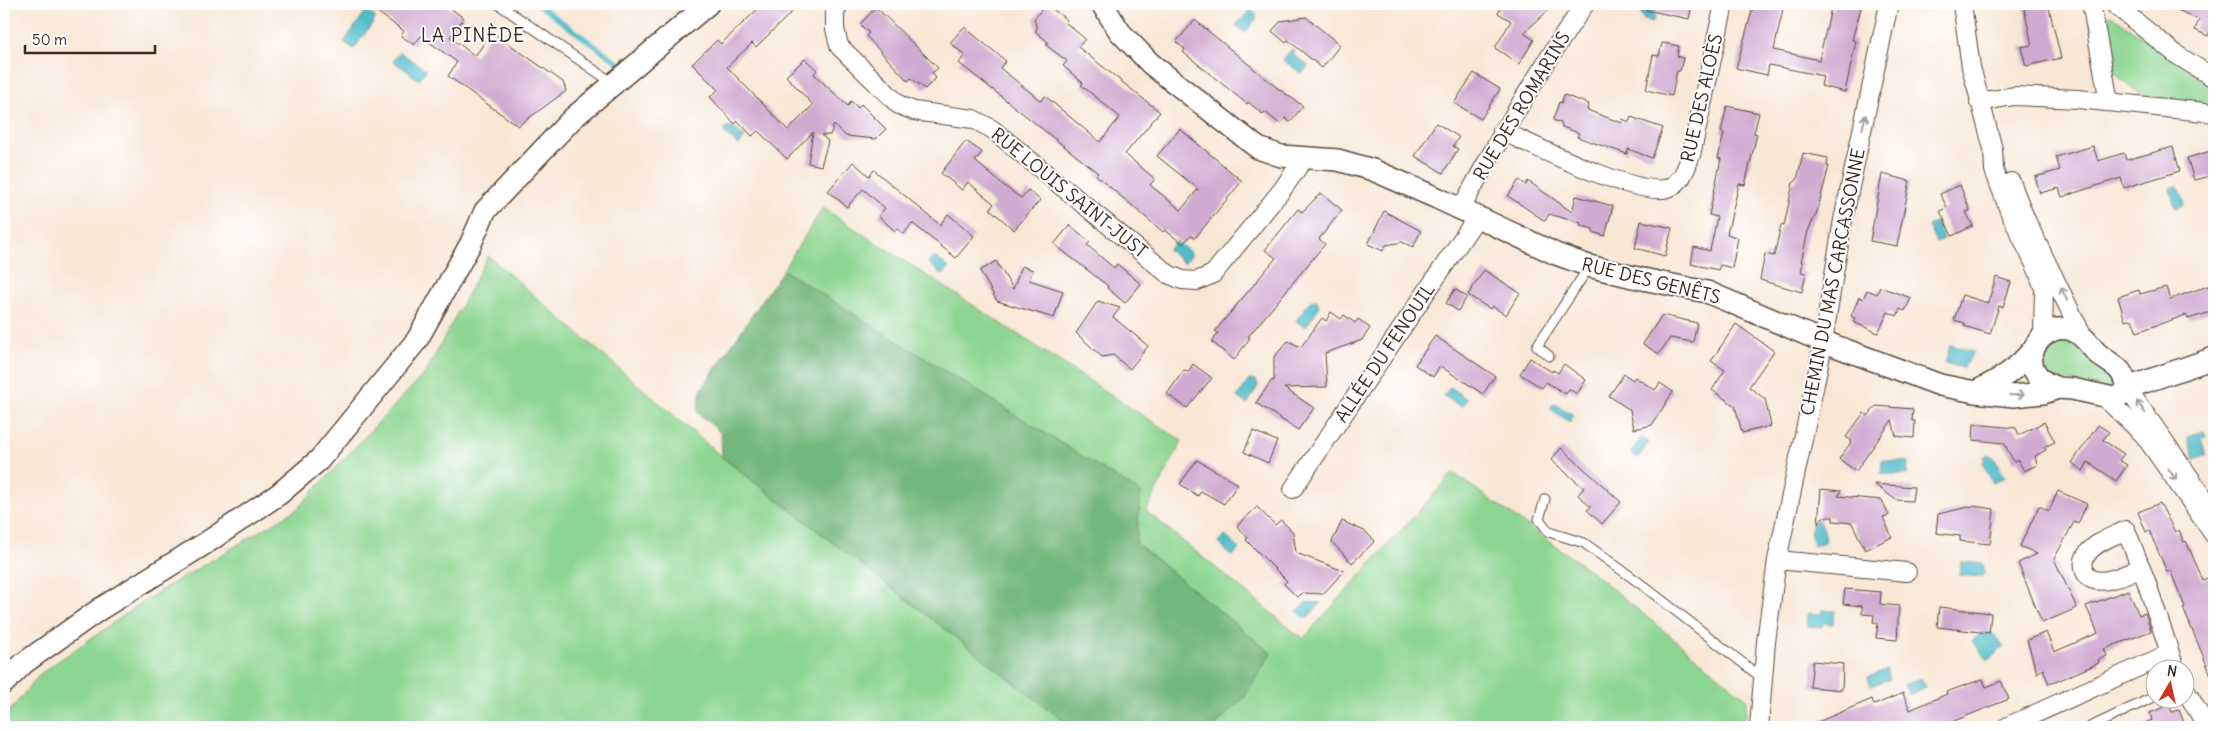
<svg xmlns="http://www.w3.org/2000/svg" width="2218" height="731" viewBox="0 0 2218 731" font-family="Delius,sans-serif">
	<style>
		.green { fill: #8dd691; stroke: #648058 }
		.forest { fill: #72b77b; stroke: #56704c }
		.water { fill: #4fbcca; stroke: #457374 }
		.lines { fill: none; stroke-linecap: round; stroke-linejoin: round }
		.stream { stroke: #4fbcca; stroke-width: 5 }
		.building { fill: #d0abd1 }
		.service-casing { stroke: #574639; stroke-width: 11 }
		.minor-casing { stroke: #574639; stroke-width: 20 }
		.tertiary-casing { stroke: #574639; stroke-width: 24 }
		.service { stroke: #fff; stroke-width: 9 }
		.minor { stroke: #fff; stroke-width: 18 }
		.tertiary { stroke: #fff; stroke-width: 21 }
		.oneway { stroke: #a79f9a }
		.labels { text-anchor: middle; stroke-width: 4; stroke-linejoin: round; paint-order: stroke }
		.street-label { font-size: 18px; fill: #3b2a1e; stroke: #fff }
		.neighbourhood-label { font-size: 19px; letter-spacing: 1px; fill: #3b2a1e; stroke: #fff }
	</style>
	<rect width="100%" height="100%" fill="#fff"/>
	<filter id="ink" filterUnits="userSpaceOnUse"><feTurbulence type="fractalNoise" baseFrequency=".02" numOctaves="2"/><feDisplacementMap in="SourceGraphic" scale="10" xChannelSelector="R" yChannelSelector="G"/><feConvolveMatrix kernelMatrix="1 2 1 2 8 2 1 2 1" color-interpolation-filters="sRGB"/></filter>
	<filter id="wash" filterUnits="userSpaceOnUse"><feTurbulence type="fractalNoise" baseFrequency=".0096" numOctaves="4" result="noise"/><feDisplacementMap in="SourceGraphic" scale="20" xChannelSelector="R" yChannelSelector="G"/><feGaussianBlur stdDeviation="1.12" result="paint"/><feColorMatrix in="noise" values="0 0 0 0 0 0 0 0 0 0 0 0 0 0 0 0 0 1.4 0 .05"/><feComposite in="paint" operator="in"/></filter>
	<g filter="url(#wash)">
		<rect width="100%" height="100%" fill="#f8e7d5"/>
		<path class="green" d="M2111,15l103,73v15l-4,2c-45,-5 -86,-1 -103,-52 -3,-11 -7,-23 -4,-34z
			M823,208l359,233 -36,70 157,128 150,-166 139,99 155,127 -2,28h-532l31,-29 27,-45 -135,-110 4,-50 -357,-223z
			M488,256l234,201 350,270h-1068v-9l36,-44 110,-77 146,-87 130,-138z
			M2059,342l17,3 40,31v15l-69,-15c-5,-16 -4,-26 12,-34z"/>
		<path class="forest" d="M783,270l358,223 -5,50 135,110 -27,45 -31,29h-141l-350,-270 -1,-24 -24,-21 4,-22z"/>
		<path class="water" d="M1639,4h10l6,11 -2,7 -9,-2 -6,-11z
			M366,11l10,7 -22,31 -10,-7z
			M1249,11h5l3,7 -12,15 -9,-8z
			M1292,49l3,3 -2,2 15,12 -6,8 -19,-14z
			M400,52l26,18 -7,10 -26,-19z
			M731,127l14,10 -6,8 -13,-10 -2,-6z
			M2178,186l6,13v6l-7,3 -2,-1 -5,-17 1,-3z
			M1936,222l8,17 -8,4 -8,-17z
			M1176,241l16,13 -8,9 -16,-13z
			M934,256l15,12 -6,7 -15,-12z
			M1317,300l2,7 -13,20 -10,-6 14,-20z
			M1950,345l24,7 -11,16 -18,-5z
			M1249,380h7l2,6 -11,18 -10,-7z
			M1450,387l17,12 -5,8 -18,-11z
			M1554,403l20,12 -4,7 -20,-13z
			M2204,431l2,5 -5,2 5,17 -12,4 -7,-22z
			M1641,437l8,5 -11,16 -7,-5z
			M1989,454l2,3 2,-1 12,21 -12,6 -11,-21 3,-2 -2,-3z
			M1882,460l26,2 -1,13 -26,-2z
			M1817,521c7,4 10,14 7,21l-10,4 -4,-13 3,-10z
			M1225,535l14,14 -7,8 -14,-15z
			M1961,562l22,2 2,9 -3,4 -23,-2z
			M1306,602l15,1 -15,16 -9,-8z
			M1822,610l13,1 -2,13 -10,-1 -1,4 -15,-1 1,-13 13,1z
			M1983,632l10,1 11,14 -16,13 -16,-19z
			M1887,669l3,10 -20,7 -2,-9z
			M1921,678l5,9 -17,8 -5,-10z"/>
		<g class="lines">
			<path class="stream" d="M537,4l86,62"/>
		</g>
		<g id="blocks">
			<path class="building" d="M366,4h78l20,14 -14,19 25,19 17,-24 71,50 3,9 -48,35 -70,-50 9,-14 -36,-26 -7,9 -13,-9 3,-5z
				M763,4h37l-44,43 -4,-4 -25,24 61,63 25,-25 -27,-29 19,-17 12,11 -3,4 34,32 3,-5 7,7 3,-4 25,25 -10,10 -30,-3 -12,-11 -4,10h-9l7,6 -7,25 -13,-3 5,-31 -26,27 -29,-28 -6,5 -14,-15 -3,3 -25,-27 8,-7 -26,-26 25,-24 4,4z
				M1046,4l21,16 -2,2 20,17 -7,8 82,65 -35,42 30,25 -5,6 31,25 17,-21 -41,-33 23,-27 62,52 -47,57 -4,-3 -8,9 -18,-14 -2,2 -67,-57 2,-2 -139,-110 6,-8 -15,-12 14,-16 42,34 -6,7 41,33 4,-5 55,46 20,-25 -39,-32 2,-2 -20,-17 4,-5 -21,-16 2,-3 -13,-11 2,-2 -3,-10z
				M1504,4h51l-31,29 10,7 -15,24 -24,-16 16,-27 -13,-8z
				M1647,4h45l-3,15 -43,-9z
				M1754,4h30l-10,46 45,10 12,-52 3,1 1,-5h27l-10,36 4,1 -11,51 -24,-6 2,-10 -54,-11 -2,10 -31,-7z
				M2023,4h25l13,54 -35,8 -5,-19 11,-2z
				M2165,4h49v23l-1,-1 -5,10 -13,-6 4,-10z
				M876,7l62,61 -6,5 4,5 -11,11 -14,-11 -3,3 -42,-45 3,-3 -9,-9z
				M1306,17l34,28 -18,23 -34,-28 -2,3 -14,-12 9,-10z
				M1195,20l81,67 27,19 -13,16 -5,-4 -5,6 -15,-12 -2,2 -15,-12 -1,2 -64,-52 2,-3 -9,-7z
				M1662,43l17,3 -2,10 6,2 -3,13h-3l-5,25 -26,-6 7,-35 6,1z
				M1474,73l26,16 -19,30 -27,-16z
				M1564,95l25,9 -2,6 35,13 1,-4 6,3 2,-5 32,11 -11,30 -24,-9 -1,5 -50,-17 2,-4 -17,-6 -1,-4 -8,-3 6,-18 2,1z
				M1727,106l32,7 -5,20 3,1 -12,51 -6,-1 -12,50 11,4 -6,30 -12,-3 -2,5 -27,-6 3,-17 16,4 7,-34 -8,-2 12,-56 -3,-1 6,-25 -3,-1z
				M1436,123l23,14 -6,9 5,3 -15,24 -28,-17z
				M966,141l16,11 -7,9 32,27 14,10 7,-8 12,10 -26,30 -24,-21 4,-5 -26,-22 -6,8 -21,-17z
				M2093,146l5,15 26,-8 2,7 47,-13 7,24 -56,17 -3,-10 -59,19 -3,-9 -19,5 -5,-16 25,-7 -4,-13z
				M2214,150v25l-20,5 -7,-22z
				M1803,153l25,5 -1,8h2l-12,46 -9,19 -7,31h2l-2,10 5,1 -4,19 -42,-12 5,-26 9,2 7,-31 3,1 9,-43 4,-3z
				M853,162l16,14 5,-6 66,55 8,-11 26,22 -18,22 -44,-35 -8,11 -7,-6 -2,3 -17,-15 7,-8 -22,-19 -16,18 -19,-16z
				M1882,174l28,7 -13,65 -27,-5z
				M1519,180l7,5 2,-4 44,31 4,-16 37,10 -8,30 -12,-4v-3l-13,-4 1,-2 -32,-9 -4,7 -37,-25z
				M1960,185l10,26 -4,1 7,14 -21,10 -12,-25 7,-4 -7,-13z
				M1321,193l21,17 -23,29 6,5 -77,93 2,1 -16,22 -22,-18 6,-9 -3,-2 61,-73 -11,-8 33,-41 4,3z
				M1384,211l37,20 -8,16 -11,-5 -16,3 -3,6 -15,-7z
				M1641,221l31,7 -7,28 -30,-8z
				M1070,225l20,17 -3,3 27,23 3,-4 24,20 -16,19 -18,-15 1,-2 -54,-42z
				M996,261l17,28 9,-23 11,4 -4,10 34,11 -9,27 -57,-17 -17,-30z
				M1484,270l36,23 -14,22 -14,-9 -2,3 -22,-14z
				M1996,277l15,5 -8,25 -4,-1 -9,28 -26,-8 1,-3 -11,-3 8,-25 26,8z
				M2214,284v27l-26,8 -2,-4 -49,17 -5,-13 -7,2 -7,-24 21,-7 1,4 26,-7 4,12z
				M1880,287l31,11 -6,13 -5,-2 -3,7 -9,-4 -10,21 -25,-11 2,-4 -4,-2 8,-19 4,2 4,-9 10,4z
				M1455,289l12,8 -9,14 -12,-8z
				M1098,301l22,7 -7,9 35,29 -18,23 -17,-14 -11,2 -26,-24z
				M1331,312l10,7 3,-4 11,8 3,-4 12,9 -8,12 -37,13 2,34 -43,1 30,20 -16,22 -42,-27 16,-23 2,1v-24l14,-16 13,6 21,-29 4,3z
				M1662,315l35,8 -4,19 -23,-4 -11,16 -16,-10z
				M1736,324l38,27 -25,36 16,12 6,27 -29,7 -7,-27 -23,-16 13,-20 -14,-9z
				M1435,336l60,40 -12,18 -43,-28 -7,11 -18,-12z
				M1530,358l22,14 1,-2 5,3 6,-9 22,16 -9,14 -8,-5 -3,5 -20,-12 -4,6 -22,-14z
				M1193,364l19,14 -25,30 -20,-14 17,-24 4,2z
				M1624,374l9,6 2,-3 20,13 5,-7 13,9 -21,33 -18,4 -4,-19 -21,-14z
				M1876,406l37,3 -1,12h3l-1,17 -18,-2 -4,-16 -36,51 -17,-12 13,-18 -6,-4 18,-24 4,3z
				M2044,422l11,20 -11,5 2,3 -11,6 2,9 -13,6 -6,-11 -4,2 -10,-19 -31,-3 1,-16 42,4 3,7z
				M2098,425l11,7 -6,8 21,14 -5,6 8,5 -11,16 -28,-19 -5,9 -11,-8z
				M1253,431l24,10 -9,22 -24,-11z
				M1561,448l60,54 -19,22 -15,-14 4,-3 -13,-12 6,-7 -33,-28z
				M1197,460l41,24 -14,20 -23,-13 -3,5 -18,-12z
				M1874,484l40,3 -2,14 -16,-1z
				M1821,489l20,2 -3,5 44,4 7,15 -6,2 9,20 -27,13 -13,-27 -19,-2v-4h-10l-5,7z
				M2058,491l29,13 -9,20 -4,-2 -20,37 23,49 -35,15 -24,-60 19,-9 -17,-8 19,-40 10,5z
				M2160,503l15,29 4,-2 5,12 2,-1 17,39 11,-5v107l-31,-74 2,-1 -15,-37 -3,2 -18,-42 -3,2 -8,-20z
				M1973,506l21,3 -4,35 -30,-3v-5l-24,-3 2,-19z
				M1257,507l18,18 6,-5 12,12 3,21 48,18 -21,23 -20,-1 -6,4 -13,-13 3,-3 -41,-41 2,-2 -11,-12z
				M1342,521l24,11 9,9 -23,22 -20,-21z
				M1845,589l36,3 -1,12 19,2 -2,34 -21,-2 2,-15 -5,-1 1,-7 -12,-1v-8l-19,-2z
				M2128,590l11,25 6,-2 6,18 -47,18 3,7 -9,4 1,3 -44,19 -6,2 -6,-15 -6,4 -10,-33 19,-8 8,20 44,-19 -12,-27z
				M1939,607l52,6 -2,20 -52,-6z
				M1813,661l30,3 -1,26 -32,-3z
				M1983,679l3,8 15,-6 8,18 -70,28h-133l66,-28 2,6 29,-12 7,17 37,-16 -1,-2z
				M2169,705l3,7 7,-2 7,17h-49l15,-7 -2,-7z"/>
		</g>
	</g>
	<g filter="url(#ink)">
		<use href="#blocks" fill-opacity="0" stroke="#574639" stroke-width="1"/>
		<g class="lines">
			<defs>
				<path id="service" d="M498,4l115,79
					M1549,356l-12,-10 52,-79
					M1545,499l-6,20 10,13 35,11 57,41 121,94
					M2090,727l66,-31"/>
				<path id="minor" d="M839,4l-4,9v16l4,17 60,59 15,6 59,8 19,10 176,145 14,6 15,1 16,-7 69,-84 23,-33
					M1962,4l9,63 22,82 1,21 16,43 27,56 7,20 -1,46
					M2096,4l-4,4 17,94
					M2114,4l63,51 37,23
					M1979,102l35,-6 64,3 136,14
					M1502,131c31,14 136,67 166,57 15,-6 18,-20 23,-33l33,-151
					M2011,182l15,38 58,119
					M1461,209c38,-71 78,-139 124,-205
					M2127,388l87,124
					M2104,397l40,38 70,100
					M1293,489l184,-272
					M1777,560l130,12
					M2141,567c-14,7 -47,24 -56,5 -2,-6 -2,-13 2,-18 8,-12 27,-18 39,-24l20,51 29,87
					M2186,691l21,36
					M1759,727l7,-85 11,-82 42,-195 24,-145 46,-216
					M2006,727l162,-73"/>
				<path id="tertiary" d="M1102,4l18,28 31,32 107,84 23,8 57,4 35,10 64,28 119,56 33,12 44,11 74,15 115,49 118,44 35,7 39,4 29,-3 15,-5 14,1 42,9 7,-3 6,-7c-5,-23 -13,-21 -29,-34 -7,-7 -13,-17 -22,-22 -33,-18 -71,39 -18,56
					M2127,388l87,-30
					M1975,392c26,-13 41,-21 60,-45
					M4,683l20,-20 76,-54 109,-68 70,-47 40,-34 98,-120 54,-97 14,-32 88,-93 135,-114"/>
			</defs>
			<use href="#service" class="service-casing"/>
			<use href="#minor" class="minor-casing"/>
			<use href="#tertiary" class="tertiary-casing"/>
			<use href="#service" class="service"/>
			<use href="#minor" class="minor"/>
			<use href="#tertiary" class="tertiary"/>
		</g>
		<defs><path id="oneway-shaft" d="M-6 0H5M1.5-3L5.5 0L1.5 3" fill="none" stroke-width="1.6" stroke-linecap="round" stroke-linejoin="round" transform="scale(1.25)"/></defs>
		<g class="oneway">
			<use href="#oneway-shaft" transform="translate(1864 122) rotate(-78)"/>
			<use href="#oneway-shaft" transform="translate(2064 294) rotate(-115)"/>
			<use href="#oneway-shaft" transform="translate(2017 395) rotate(-2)"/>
			<use href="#oneway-shaft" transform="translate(2141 407) rotate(-125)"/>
			<use href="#oneway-shaft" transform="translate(2172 474) rotate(55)"/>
		</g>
	</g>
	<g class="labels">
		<g class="street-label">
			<text transform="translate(1702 98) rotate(-77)" y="6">RUE DES ALOÈS</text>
			<text transform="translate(1522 106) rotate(-59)" y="6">RUE DES ROMARINS</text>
			<text transform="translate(1069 193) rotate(39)" y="6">RUE LOUIS SAINT-JUST</text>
			<text transform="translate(1651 281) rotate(14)" y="6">RUE DES GENÊTS</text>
			<text transform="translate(1833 282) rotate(-79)" y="6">CHEMIN DU MAS CARCASSONNE</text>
			<text transform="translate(1385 353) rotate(-56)" y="6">ALLÉE DU FENOUIL</text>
		</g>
		<g class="neighbourhood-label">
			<text x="473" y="42">LA PINÈDE</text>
		</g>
	</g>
	<rect width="2218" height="731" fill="none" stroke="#fff" stroke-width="20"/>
	<g transform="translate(2170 684) rotate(9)"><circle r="24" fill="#ffffff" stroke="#b1aaa5"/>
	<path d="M0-4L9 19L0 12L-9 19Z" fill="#c8321e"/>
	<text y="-8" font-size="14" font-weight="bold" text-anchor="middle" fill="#3b2a1e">N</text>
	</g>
	<path d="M25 45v8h130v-8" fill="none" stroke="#3b2a1e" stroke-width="2.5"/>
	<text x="32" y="45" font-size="15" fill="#3b2a1e" stroke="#ffffff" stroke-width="4" paint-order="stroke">50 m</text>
</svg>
